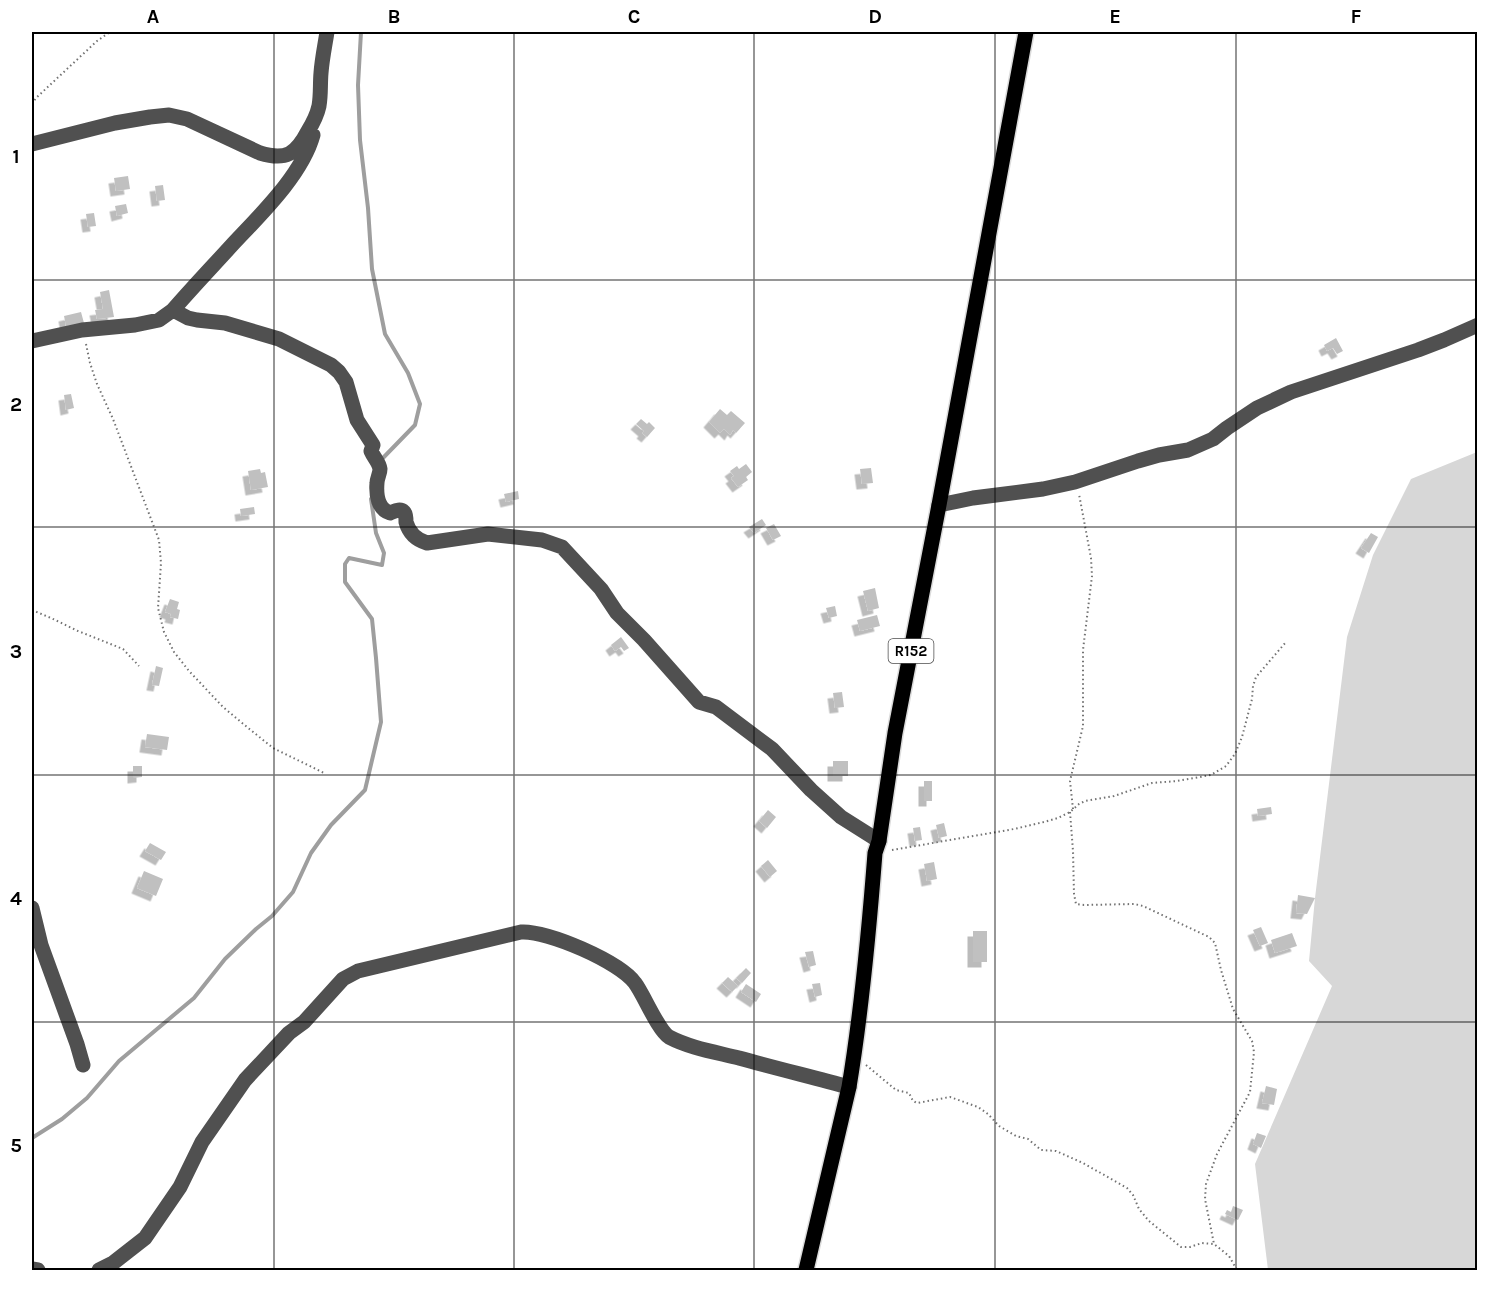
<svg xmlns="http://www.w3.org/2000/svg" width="1509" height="1302" viewBox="0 0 1509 1302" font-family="Karla,sans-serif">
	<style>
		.green { fill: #d7d7d7 }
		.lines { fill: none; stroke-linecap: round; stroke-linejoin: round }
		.stream { stroke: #9e9e9e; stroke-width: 4 }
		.building { fill: #c0c0c0; filter: url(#shadow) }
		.major-casing { stroke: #dbdbdb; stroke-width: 18 }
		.path { stroke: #727272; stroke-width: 2; stroke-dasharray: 1.5 3; stroke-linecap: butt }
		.minor { stroke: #505050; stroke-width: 15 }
		.major { stroke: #000; stroke-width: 15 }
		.grid { fill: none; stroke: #000; stroke-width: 1.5; stroke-opacity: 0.55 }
		.labels { text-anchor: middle; stroke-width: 5; stroke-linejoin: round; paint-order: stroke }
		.shield { fill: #fff; stroke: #4c4c4c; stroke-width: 1.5 }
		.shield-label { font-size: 15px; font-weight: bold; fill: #000 }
		.neatline { fill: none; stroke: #000; stroke-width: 2 }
		.grid-label { font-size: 20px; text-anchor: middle; font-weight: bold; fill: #000 }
	</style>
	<defs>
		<filter id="shadow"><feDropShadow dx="-5.5" dy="5.5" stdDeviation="0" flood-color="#0004"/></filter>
	</defs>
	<rect width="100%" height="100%" fill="#fff"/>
	<path class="green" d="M1477,452v818h-209l-13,-106 77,-178 -23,-25 6,-63 32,-261 26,-82 38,-76z"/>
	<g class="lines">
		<path class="stream" d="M361,32l-3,53 2,55 8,68 4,61 13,65 23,39 12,31 -5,21 -33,34
			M32,1138l30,-19 25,-21 32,-37 75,-63 31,-39 31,-30 16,-13 21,-24 18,-39 20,-28 34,-35 16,-68 -5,-64 -4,-39 -27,-37v-18l4,-6 33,7 2,-12 -8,-20 -5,-34"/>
	</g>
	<path class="building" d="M128,176l2,13 -14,2 -2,-13z
		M163,185l2,15 -8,1 -2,-15z
		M126,204l2,9 -11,3 -2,-10z
		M94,213l2,13 -8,1 -2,-13z
		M109,290l5,27 -17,2 -2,-9 8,-1 -3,-17z
		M81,312l3,11 -18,3 -2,-10z
		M1336,338l7,13 -6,3 -4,-6 -6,3 -3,-6z
		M71,394l3,14 -8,2 -2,-15z
		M720,409l7,6 4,-4 14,12 -9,10 -3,-3 -3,5 -6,-6 -4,4 -11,-11z
		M641,419l6,5 2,-2 6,6 -8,9 -5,-4 2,-2 -8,-7z
		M746,464l6,8 -6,5 2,3 -10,7 -7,-9 3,-2 -4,-5 7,-5 2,3z
		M871,468l2,15 -11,1 -2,-15z
		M260,469l1,4 4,-1 3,15 -17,3 -3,-19z
		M518,491l1,8 -13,3 -2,-8z
		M254,507l1,7 -14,2 -1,-7z
		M762,519l4,6 -12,8 -5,-6z
		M774,524l7,12 -8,4 -7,-12z
		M1371,533l7,4 -9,16 -8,-5z
		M875,588l4,20 -11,3 -5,-20z
		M170,599l9,3 -2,7 3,1 -2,9 -8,-2 1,-3 -6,-2z
		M835,606l2,10 -8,2 -3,-10z
		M877,615l3,11 -20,5 -3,-11z
		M621,637l8,11 -5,3 -3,-4 -6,4 -4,-6z
		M156,666l7,2 -4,18 -7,-1z
		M842,692l2,15 -9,1 -2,-15z
		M147,734l22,3 -2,13 -22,-3z
		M833,761h15v15h-15z
		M133,766h9v11l-9,1z
		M924,781h8v20h-8z
		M1271,807l1,7 -14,2 -1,-7z
		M768,810l8,7 -9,11 -8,-7z
		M944,823l3,13 -8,2 -3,-13z
		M920,827l2,13 -7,1 -2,-13z
		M150,843l16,9 -5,8 -16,-9z
		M768,860l9,11 -7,6 -9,-11z
		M934,862l3,17 -10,2 -3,-17z
		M144,871l19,8 -7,17 -19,-8z
		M1298,895l17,3 -8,16 -11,-1z
		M1261,927l7,16 -8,3 -7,-16z
		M973,931h14v31h-14z
		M1292,933l5,13 -22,7 -4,-13z
		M813,951l3,14 -7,2 -4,-15z
		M746,968l5,5 -9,10 -6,-5z
		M728,977l10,9 -6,6 -10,-9z
		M820,983l2,12 -7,2 -3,-13z
		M746,984l15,10 -5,8 -15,-10z
		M1266,1086l11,3 -3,16 -12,-2z
		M1257,1133l9,3 -5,12 -8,-4z
		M1233,1206l10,4 -5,10 -13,-6 2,-4 4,2z"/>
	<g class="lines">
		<defs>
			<path id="major" d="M806,1270l43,-183c13,-78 20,-156 26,-234l4,-12 16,-108 44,-228 87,-473"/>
		</defs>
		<use href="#major" class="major-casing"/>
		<path class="path" d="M32,104l4,-6 61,-57 13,-9
			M86,344l4,19 7,21 16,35 46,121 2,23 -3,45 6,24 10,20 15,19 34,36 24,20 26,21 51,25
			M32,610l19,8 27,13 45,18 16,17
			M1073,809l-3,-28 13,-55v-76l9,-74 -1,-18 -12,-64
			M1070,812l3,39 1,43 2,10 8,1 50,-1 9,2 66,31 6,6 6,27 12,39 19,32 2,11 -4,40 -33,62 -11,30 -1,15 9,45
			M892,850l122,-21 30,-7 14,-4 12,-6 9,-8 6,-3 29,-5 38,-13 25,-2 34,-6 15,-9 9,-12 7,-17 10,-38 1,-13 3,-9 30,-35
			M866,1065l30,25 13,3 4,8 4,2 33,-6 28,10 10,7 11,12 17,10 12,3 13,11 15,1 27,12 44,25 6,7 6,14 10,12 32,26h9l12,-4 12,1 15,12 8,14"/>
		<path class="minor" d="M32,144l83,-21 35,-6 19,-2 18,4 73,34c26,8 36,1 48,-22 5,-8 9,-16 11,-25 2,-11 1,-22 2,-33 1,-14 4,-28 6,-41
			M173,310l15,8 9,2 28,3 54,16 52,26 8,7 7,10 11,38 16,25 -2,6c3,7 8,11 9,18 0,5 -3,9 -3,14 -1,12 1,26 13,30 5,-2 10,-5 14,-1 2,2 2,7 2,10 3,11 11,18 21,21l61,-9 54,6 20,7 39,42 16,24 27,27 55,62 17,5 56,42 39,41 30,27 38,24
			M32,341l50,-11 53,-5 24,-5 14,-10c19,-22 39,-43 59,-65 28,-30 70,-70 81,-110
			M939,505l34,-7 70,-9 32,-7 63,-21 21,-6 29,-5 25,-11 14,-11 30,-20 34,-16 127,-42 26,-10 34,-15
			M32,908l9,37 36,99 6,21
			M32,1269l6,1
			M99,1270l14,-7 32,-25 35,-51 22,-45 43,-62 44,-47 15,-11 39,-43 15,-8 163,-39c26,-2 99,30 114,51 9,12 23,47 34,54 21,11 46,15 70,21 36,10 73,19 110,29"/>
		<use href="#major" class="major"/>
	</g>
	<path class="grid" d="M274,32v1238M514,32v1238M754,32v1238M995,32v1238M1236,32v1238M32,280h1446M32,527h1446M32,775h1446M32,1022h1446"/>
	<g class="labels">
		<rect class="shield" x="888.5" y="639" width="45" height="24" rx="4.5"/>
		<g class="shield-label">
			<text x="911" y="656">R152</text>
		</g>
	</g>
	<rect width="1509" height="1302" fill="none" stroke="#ffffff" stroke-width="66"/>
	<rect x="33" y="33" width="1443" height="1236" class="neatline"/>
	<g class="grid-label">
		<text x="153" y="23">A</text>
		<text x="394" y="23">B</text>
		<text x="634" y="23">C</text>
		<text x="875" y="23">D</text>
		<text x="1115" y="23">E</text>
		<text x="1356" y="23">F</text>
		<text x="16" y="163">1</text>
		<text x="16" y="411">2</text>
		<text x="16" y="658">3</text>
		<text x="16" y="905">4</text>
		<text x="16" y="1152">5</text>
	</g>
</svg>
